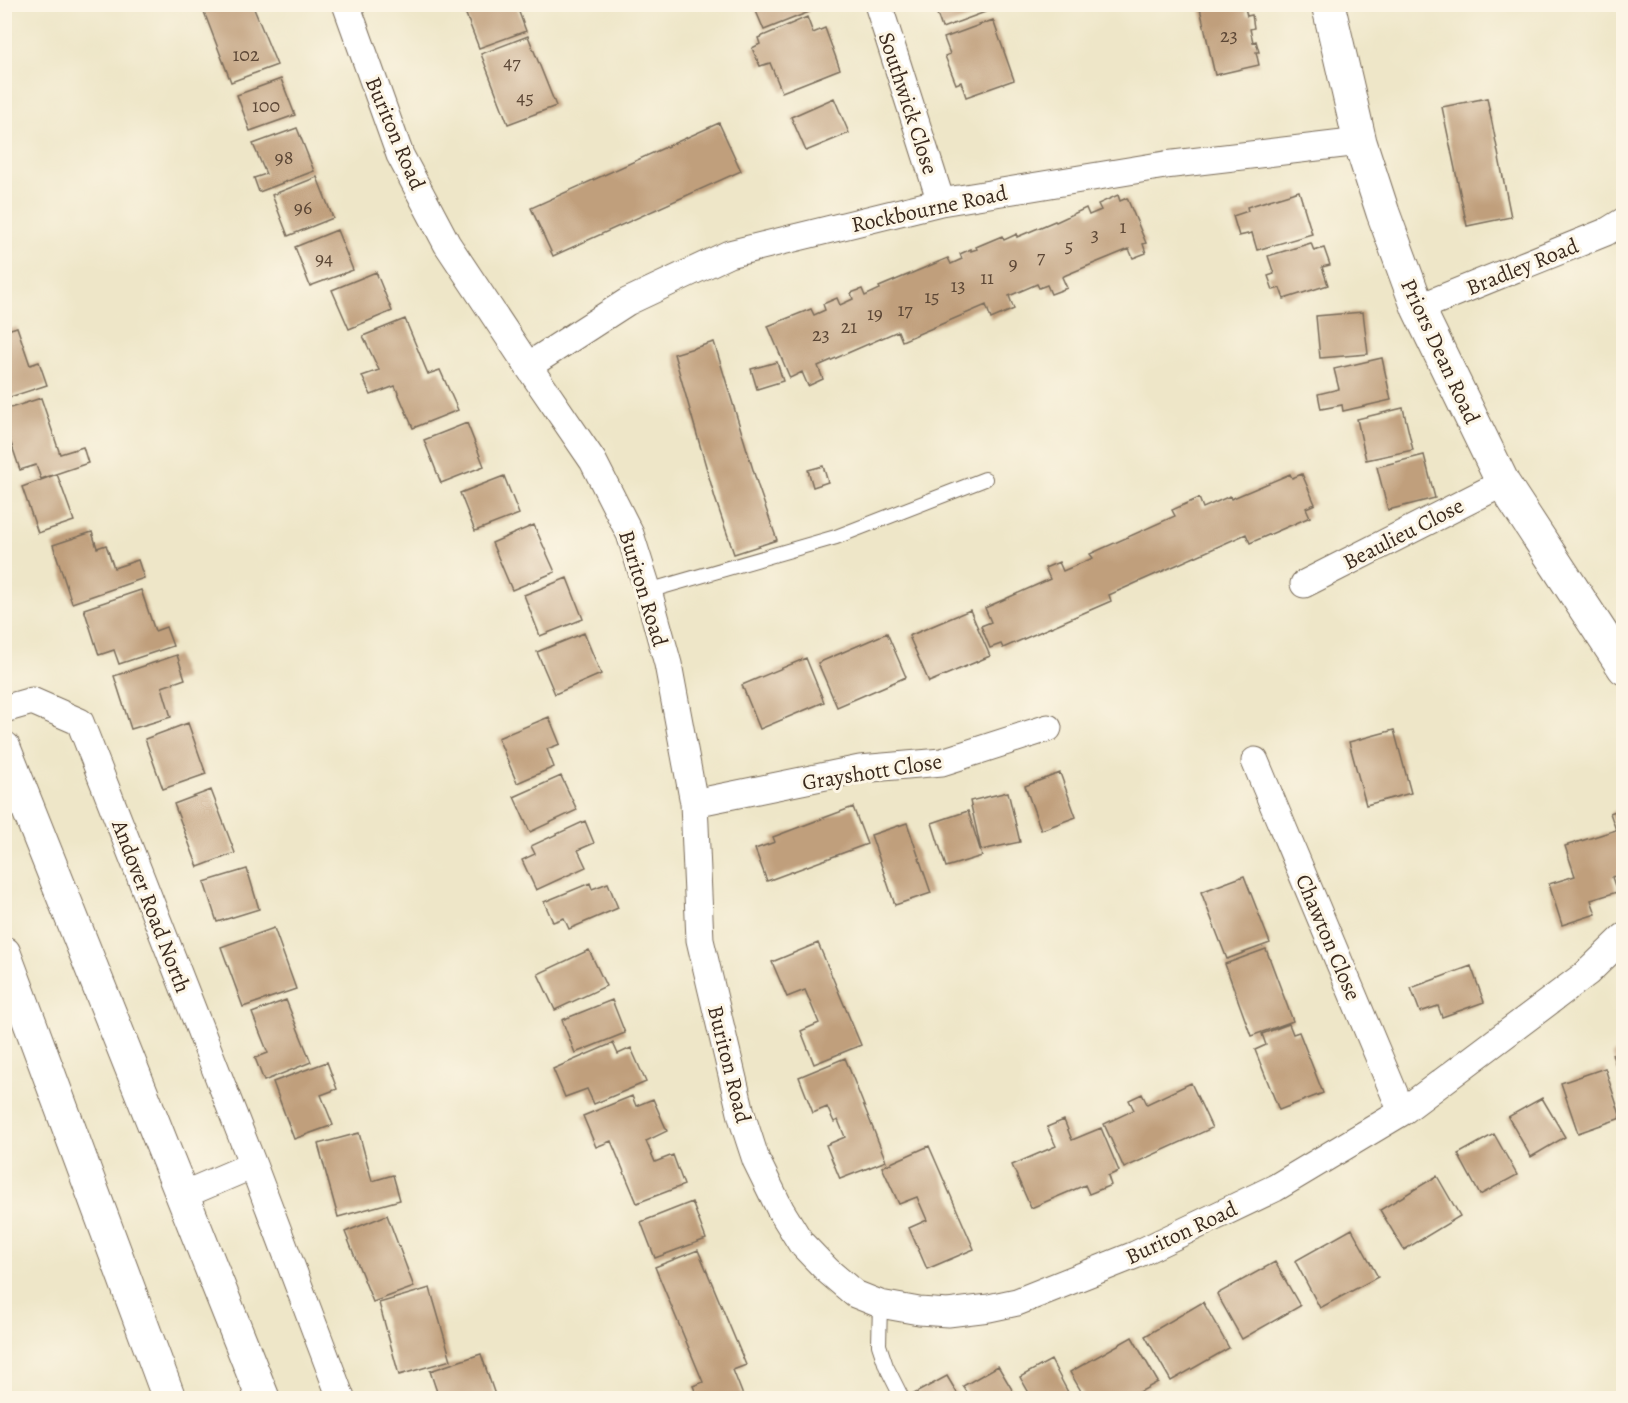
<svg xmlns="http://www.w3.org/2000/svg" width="1628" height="1403" viewBox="0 0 1628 1403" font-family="Alegreya,serif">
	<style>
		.building { fill: #c09f7c }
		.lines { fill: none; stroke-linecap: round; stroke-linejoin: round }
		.service-casing { stroke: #7a6c5a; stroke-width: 16 }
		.minor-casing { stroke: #7a6c5a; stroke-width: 29 }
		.tertiary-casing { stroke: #7a6c5a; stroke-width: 35 }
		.secondary-casing { stroke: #7a6c5a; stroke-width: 35 }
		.service { stroke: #fff; stroke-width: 14 }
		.minor { stroke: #fff; stroke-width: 27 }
		.tertiary { stroke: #fff; stroke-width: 33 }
		.secondary { stroke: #fff; stroke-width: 33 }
		.labels { text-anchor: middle; stroke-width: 6; stroke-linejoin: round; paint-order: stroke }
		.number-label { font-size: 20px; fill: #5c4736 }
		.street-label { font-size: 22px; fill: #3b2a1e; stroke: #fcf5e5 }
	</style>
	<rect width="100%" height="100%" fill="#fcf5e5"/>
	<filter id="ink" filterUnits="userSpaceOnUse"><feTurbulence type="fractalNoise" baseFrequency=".0167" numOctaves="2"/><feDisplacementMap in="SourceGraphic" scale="12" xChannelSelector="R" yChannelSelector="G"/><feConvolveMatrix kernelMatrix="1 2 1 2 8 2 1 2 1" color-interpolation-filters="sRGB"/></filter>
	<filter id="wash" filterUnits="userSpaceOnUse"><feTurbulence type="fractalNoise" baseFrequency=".008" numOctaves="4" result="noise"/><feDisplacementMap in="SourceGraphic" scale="24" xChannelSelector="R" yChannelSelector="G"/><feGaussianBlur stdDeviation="1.35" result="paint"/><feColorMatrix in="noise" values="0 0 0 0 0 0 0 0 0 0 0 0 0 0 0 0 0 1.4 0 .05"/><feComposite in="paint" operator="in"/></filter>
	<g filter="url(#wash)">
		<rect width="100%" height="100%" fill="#eee6c8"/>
		<g id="blocks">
			<path class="building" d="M201,4h51l25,61 -46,17z
				M462,4h54l10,27 -47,17z
				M753,4h53l3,8 -45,18z
				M925,4h61l2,7 -46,17 -7,-20 -8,3z
				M1199,4h45l3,12 5,-1 2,13 -4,1 3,13 3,-1 3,11h-3l3,13 -44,10z
				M807,17l6,16 12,-5 15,41 -58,23 -12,-29 -10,3 -8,-18 8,-4 -2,-6z
				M993,20l21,60 -48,17 -5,-15 -5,2 -11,-28 5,-2 -6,-16z
				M528,36l28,70 -48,18 -27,-70z
				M281,79l14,36 -45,16 -13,-36z
				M834,98l15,35 -43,18 -15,-34z
				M1487,98l24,119 -44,9 -25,-119z
				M719,123l22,48 -188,85 -22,-48z
				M297,128l17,43 -55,21 -5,-14 12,-4 -13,-30z
				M317,177l16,41 -45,18 -16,-41z
				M1299,191l13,43 -55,16 -5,-17 -13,3 -6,-20 15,-5 -1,-4z
				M1118,195l2,6 7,-3 19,45 -3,1 3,9 -13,5 -4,-9 -63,26 -4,2 5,11 -16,6 -4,-9 -8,3 -2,-4 -28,12 5,13 -23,10 -5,-14 -84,36 -4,-10 -80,35 5,13 -15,7 -6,-14 -12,6 -22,-52 43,-17 3,6 11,-5 -2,-6 14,-6 3,7 13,-6 -2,-6 11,-4 3,7 15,-7 -1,-2 69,-29 3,6 11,-5 -2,-5 11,-5v2l6,-2 -1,-2 26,-11 2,4 13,-6v3l38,-16 1,1 30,-14 3,7 12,-5 -3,-6z
				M337,230l16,40 -43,16 -15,-39z
				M1311,243l3,8 10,-3 6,17 -8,2 6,18 -44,14 -4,-11 -7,2 -5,-14 6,-2 -6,-18z
				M376,272l16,39 -43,18 -17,-39z
				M1363,312l5,42 -48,4 -4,-42z
				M405,319l23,55 12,-4 18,40 -45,18 -18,-42 -24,9 -9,-19 17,-6 -16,-34z
				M17,327l13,38 9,-3 8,23 -43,14v-68z
				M714,342l44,144 19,54 -43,14 -19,-56 -41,-144z
				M1382,358l9,42 -48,11 -1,-6 -21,4 -3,-15 21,-5 -5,-20z
				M777,362l6,19 -26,8 -6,-20z
				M41,398l19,56 23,-7 5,16 -47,16 -5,-14 -16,5 -16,-48v-12z
				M1403,408l10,42 -47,10 -9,-41z
				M467,423l17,43 -43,17 -17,-43z
				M1424,455l11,43 -47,12 -11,-43z
				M823,466l5,16 -15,5 -5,-17z
				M57,474l17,47 -36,12 -16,-46z
				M1290,474l2,4 10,-4 13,30 -9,4 4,9 -60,26 -4,-9 -137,61 2,6 -108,47 -2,-4 -11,4 -9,-22 10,-4 -6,-14 65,-29 -5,-11 14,-6 4,9 30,-13 -3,-4 85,-38 -3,-6 27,-12 4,10 27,-12 1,3z
				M504,476l15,38 -44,17 -15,-38z
				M534,525l21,47 -43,18 -20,-47z
				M92,532l5,16 9,-3 8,23 24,-8 6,18 -72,25 -19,-58z
				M567,578l16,41 -43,17 -16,-41z
				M141,590l14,41 11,-4 7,19 -54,18 -5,-14 -15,5 -15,-46z
				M970,610l20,46 -61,26 -20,-46z
				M584,633l17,41 -46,20 -18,-42z
				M887,633l19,44 -69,30 -19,-44z
				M177,655l8,24 -23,8 9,30 -40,12 -17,-53z
				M806,658l18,44 -64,27 -18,-44z
				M549,717l11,27 -13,5 7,18 -37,16 -19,-45z
				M188,723l18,51 -43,15 -18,-50z
				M1394,730l17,63 -45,12 -17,-63z
				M1060,773l16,44 -35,13 -16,-44z
				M561,776l16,34 -47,22 -16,-35z
				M211,790l24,63 -37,14 -24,-63z
				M1008,792l12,50 -39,8 -11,-49z
				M853,807l14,37 -100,37 -12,-32 20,-7 -2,-5z
				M1624,808v65l-12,4 5,15 -26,8 5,14 -34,11 -13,-41 26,-8 -10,-30 51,-16 -6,-17z
				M968,811l14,45 -36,11 -14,-44z
				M585,821l9,22 -16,7 8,17 -50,23 -14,-30 13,-6 -4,-8z
				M907,823l24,70 -36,12 -24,-70z
				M247,869l12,40 -42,13 -13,-40z
				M1244,876l26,67 -43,16 -26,-67z
				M590,883l2,6 16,-6 10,25 -49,21 -5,-11 -11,4 -9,-20z
				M274,928l22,61 -53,18 -22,-60z
				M818,943l43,102 -47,19 -13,-33 18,-8 -14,-33 -18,7 -15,-35z
				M1266,949l27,72 -42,15 -26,-72z
				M589,950l17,36 -51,24 -17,-36z
				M1471,966l13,36 -42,15 -4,-11 -18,6 -9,-24z
				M286,1000l25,62 -47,19 -9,-23 13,-5 -16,-40z
				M612,1000l13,33 -50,20 -13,-33z
				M1289,1024l4,10 6,-2 24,61 -44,17 -24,-60 11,-5 -4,-11z
				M613,1043l5,11 13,-6 15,34 -52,22 -7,-15 -22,8 -12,-28z
				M1624,1050v35h-1l-11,-31z
				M845,1058l41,103 -46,18 -14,-34 19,-8 -7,-17 -4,2 -7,-15 -14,6 -14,-36z
				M327,1062l10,27 -16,6 12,30 -39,14 -21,-57z
				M1605,1068l16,50 -43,15 -17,-50z
				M1191,1083l21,45 -88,40 -20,-44 30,-14 -5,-10 13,-6 5,10z
				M632,1096l4,10 17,-7 14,32 -21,10 9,21 18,-7 11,30 -47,18 -26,-62 -15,6 -13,-31z
				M1542,1098l23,39 -34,20 -23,-40z
				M1064,1120l8,20 29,-12 18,43 -11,5 3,9 -22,9 -4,-9 -54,23 -19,-43 44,-19 -9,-19z
				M359,1133l13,48 21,-6 7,25 -62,17 -20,-73z
				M1494,1134l23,41 -37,20 -22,-41z
				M929,1146l45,103 -47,20 -18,-41 18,-8 -10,-23 -18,7 -17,-37z
				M1437,1176l23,40 -56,34 -24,-40z
				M692,1202l14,37 -51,19 -14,-36z
				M387,1215l27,72 -41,15 -28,-70z
				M1352,1229l26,48 -58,31 -25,-47z
				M698,1250l48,115 -13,5 11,28h-46l-5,-12 10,-4 -48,-115z
				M1275,1262l25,44 -58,33 -25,-45z
				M430,1288l21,72 -52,15 -20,-72z
				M1203,1302l26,46 -58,33 -26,-45z
				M1132,1337l26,45 -29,16h-44l-15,-26z
				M481,1354l15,44h-57l-9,-27z
				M1051,1360l20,38h-39l-12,-21z
				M998,1366l19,32h-46l-8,-12z
				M947,1376l13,22h-46l-2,-3z"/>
		</g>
	</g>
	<g filter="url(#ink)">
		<use href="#blocks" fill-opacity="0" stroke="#7a6c5a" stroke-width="1.5"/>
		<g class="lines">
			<defs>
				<path id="service" d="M648,591l188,-54 149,-58
					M880,1304l-1,41 7,21 16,32"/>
				<path id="minor" d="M346,4l54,151 47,89 81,122 65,95 37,73 18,57 20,73 26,139 6,137 42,177 14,43 24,49 21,34 27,28 27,23 25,10 39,7 29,2 41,-5 28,-6 118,-47 140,-67 127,-76 185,-139 37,-36
					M878,4l63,198
					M1418,308l188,-76 18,-11
					M528,366l99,-64 102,-48 212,-52 224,-37 195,-23
					M1304,584l199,-101
					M4,709l28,-8 48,21 173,443 88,233
					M1255,761l147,351
					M694,803l166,-34 82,-7 106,-34
					M183,1195l70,-30"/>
				<path id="tertiary" d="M1328,4l32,138 23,71 35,95 85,175 121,185"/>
				<path id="secondary" d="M4,748l259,650
					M4,953l165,445"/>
			</defs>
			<use href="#service" class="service-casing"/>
			<use href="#minor" class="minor-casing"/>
			<use href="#tertiary" class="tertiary-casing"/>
			<use href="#secondary" class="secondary-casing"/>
			<use href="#service" class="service"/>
			<use href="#minor" class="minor"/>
			<use href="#tertiary" class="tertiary"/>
			<use href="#secondary" class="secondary"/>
		</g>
	</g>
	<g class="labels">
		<g class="number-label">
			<text x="1229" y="42">23</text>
			<text x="246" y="61">102</text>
			<text x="512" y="69">47</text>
			<text x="525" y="104">45</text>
			<text x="266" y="112">100</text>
			<text x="284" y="164">98</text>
			<text x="303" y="214">96</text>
			<text x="1123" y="233">1</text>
			<text x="1095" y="241">3</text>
			<text x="1069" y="252">5</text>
			<text x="1041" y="263">7</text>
			<text x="324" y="265">94</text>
			<text x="1013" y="270">9</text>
			<text x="987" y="284">11</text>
			<text x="958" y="292">13</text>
			<text x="932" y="303">15</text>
			<text x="905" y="316">17</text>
			<text x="875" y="320">19</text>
			<text x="849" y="333">21</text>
			<text x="821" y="341">23</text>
		</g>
		<g class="street-label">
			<text transform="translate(909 103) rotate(72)" y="8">Southwick Close</text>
			<text transform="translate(396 133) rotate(67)" y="8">Buriton Road</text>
			<text transform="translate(929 208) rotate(-12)" y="8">Rockbourne Road</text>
			<text transform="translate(1522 266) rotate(-22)" y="8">Bradley Road</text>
			<text transform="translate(1441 351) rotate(65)" y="8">Priors Dean Road</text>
			<text transform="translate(1403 533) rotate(-27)" y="8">Beaulieu Close</text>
			<text transform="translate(644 588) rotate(73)" y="8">Buriton Road</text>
			<text transform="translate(872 771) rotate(-9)" y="8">Grayshott Close</text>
			<text transform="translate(152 906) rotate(69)" y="8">Andover Road North</text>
			<text transform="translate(1329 937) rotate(67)" y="8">Chawton Close</text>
			<text transform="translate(730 1064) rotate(76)" y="8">Buriton Road</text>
			<text transform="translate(1181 1232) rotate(-25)" y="8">Buriton Road</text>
		</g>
	</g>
	<rect width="1628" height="1403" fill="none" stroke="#fcf5e5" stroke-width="24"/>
</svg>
